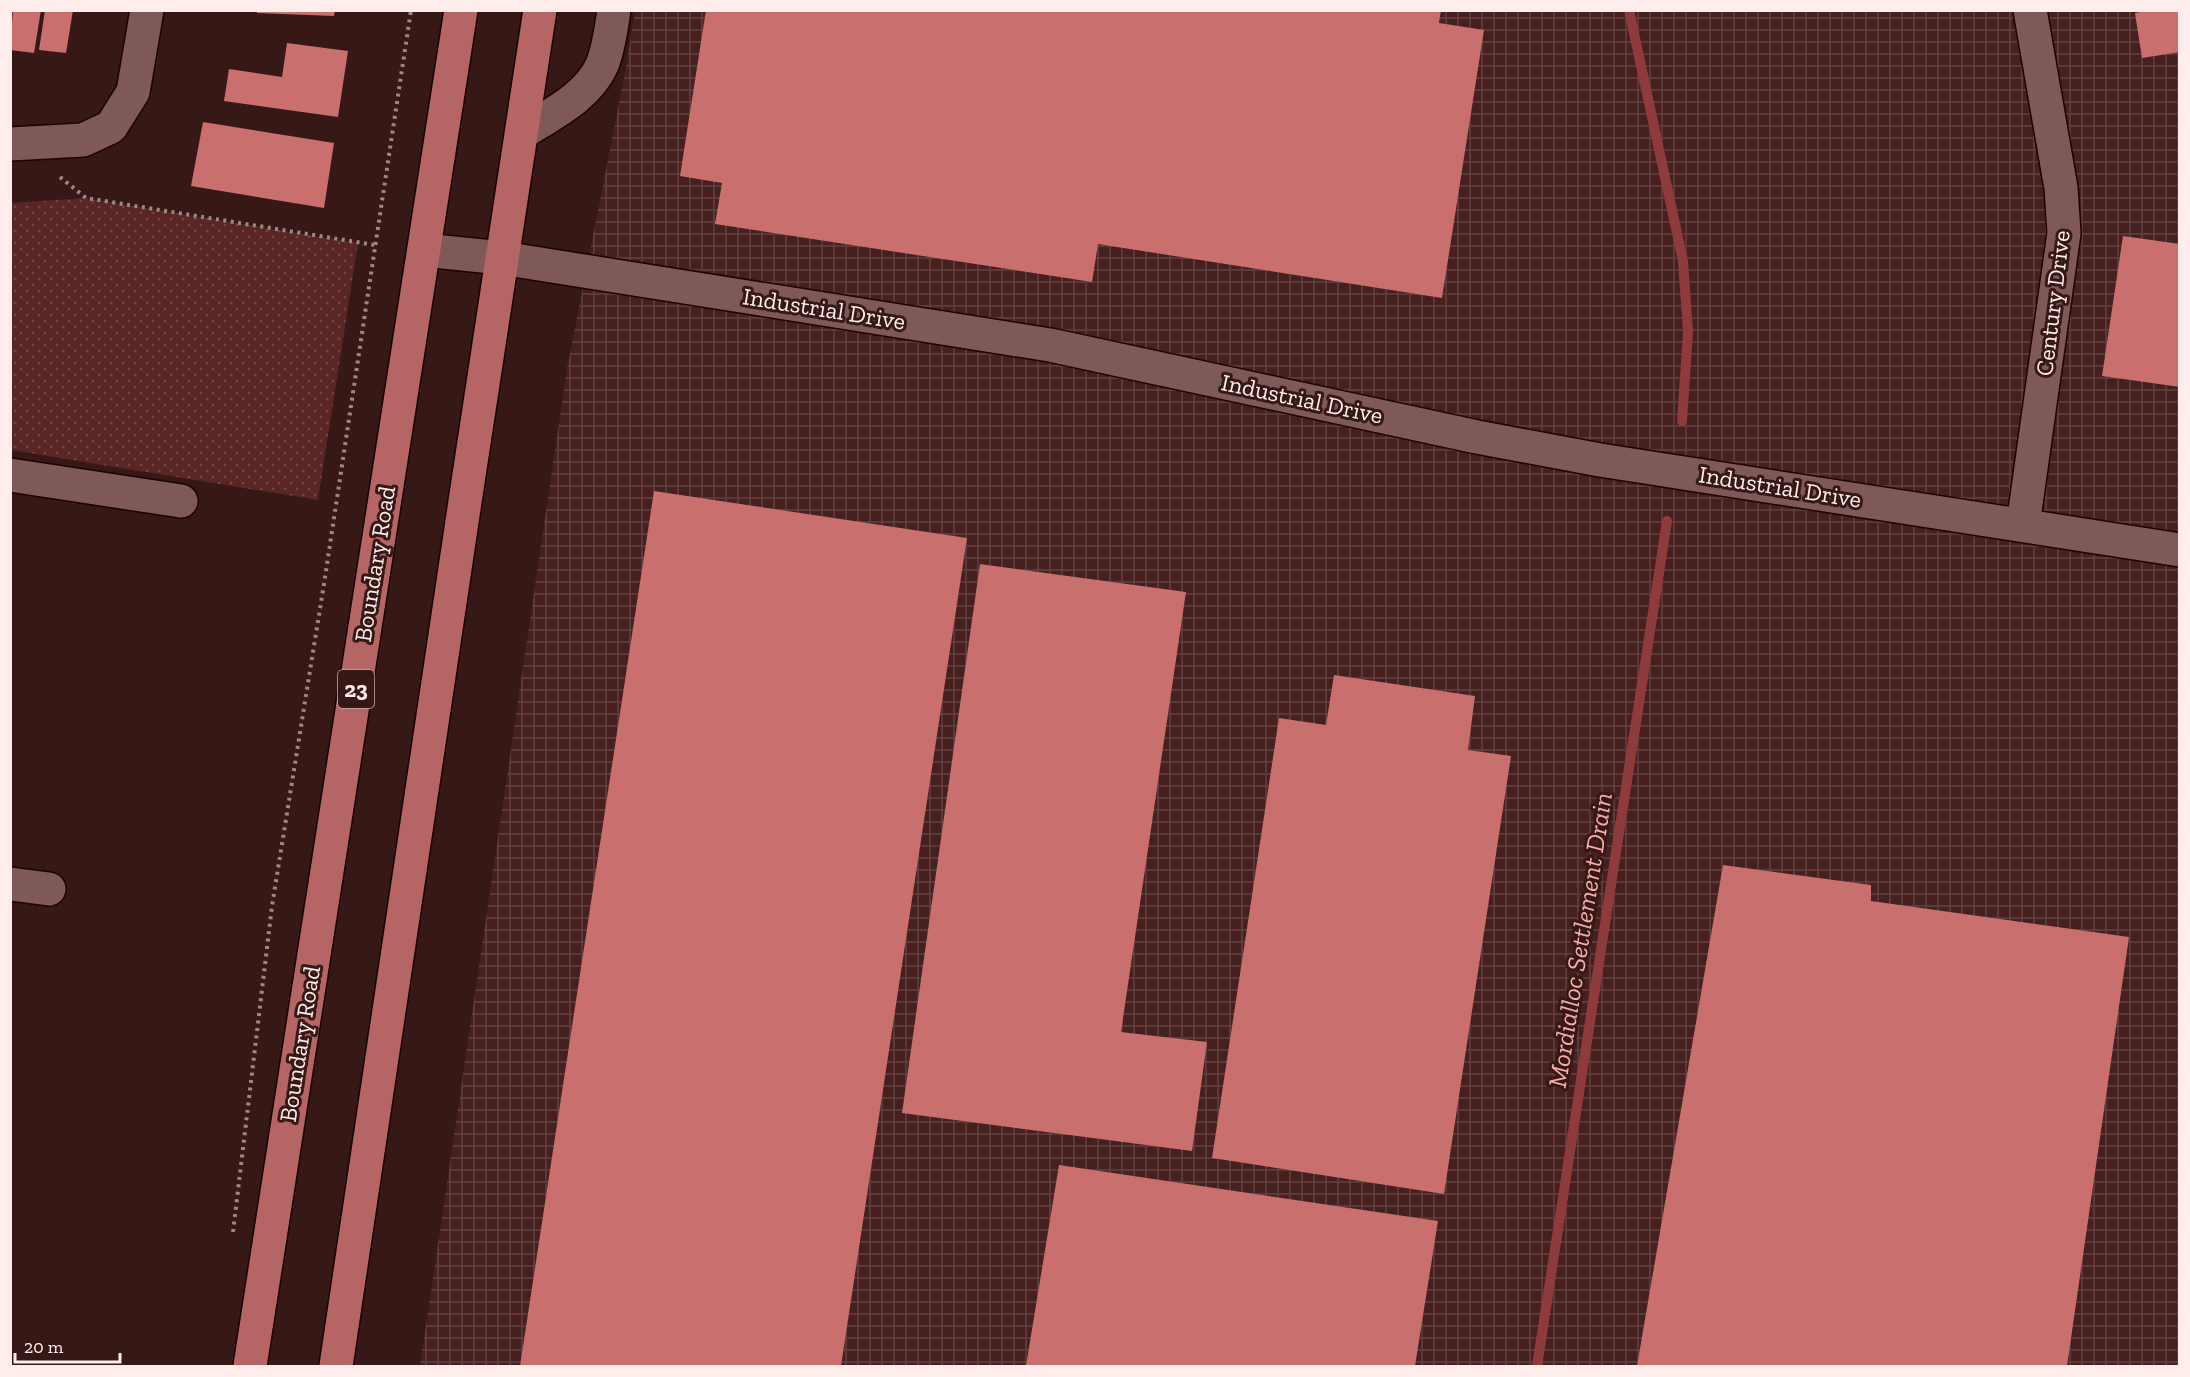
<svg xmlns="http://www.w3.org/2000/svg" width="2190" height="1377" viewBox="0 0 2190 1377" font-family="'Zilla Slab',serif">
	<style>
		.industrial { fill: url(#industrial-grid) }
		.green { fill: url(#green-dots) }
		.lines { fill: none; stroke-linecap: round; stroke-linejoin: round }
		.stream { stroke: #8f3b3c; stroke-width: 10 }
		.building { fill: #c96f6d }
		.street-casing { stroke: #1c0304; stroke-width: 36 }
		.primary-casing { stroke: #1c0304; stroke-width: 36 }
		.path { stroke: #9f8786; stroke-width: 4; stroke-dasharray: 3 4.5; stroke-linecap: butt }
		.street { stroke: #7e5958; stroke-width: 33 }
		.primary { stroke: #b56564; stroke-width: 33 }
		.labels { text-anchor: middle; stroke-width: 6; stroke-linejoin: round; paint-order: stroke }
		.shield { fill: #361817; stroke: #c3adac; stroke-width: 1.5 }
		.shield-label { font-size: 22px; font-weight: bold; fill: #ffedec }
		.street-label { font-size: 24px; fill: #ffedec; stroke: #361817 }
		.water-label { font-size: 26px; font-style: italic; fill: #f6aca9; stroke: #361817 }
	</style>
	<defs>
		<pattern id="industrial-grid" width="8" height="8" patternUnits="userSpaceOnUse" patternTransform="scale(1.5)"><rect width="8" height="8" fill="#45201f"/><path d="M0 4h8M4 0v8" fill="none" stroke="#614140"/></pattern>
		<pattern id="green-dots" width="8" height="8" patternUnits="userSpaceOnUse" patternTransform="scale(1.5)"><rect width="8" height="8" fill="#592525"/><path d="M2 2h.1M6 6h.1" fill="none" stroke="#724545" stroke-width="1.8" stroke-linecap="round"/></pattern>
	</defs>
	<rect width="100%" height="100%" fill="#361817"/>
	<path class="industrial" d="M635,11h1544v1355h-1759l147,-997 59,-302z"/>
	<path class="green" d="M86,198l272,45 -40,257 -307,-50v-247z"/>
	<g class="lines">
		<path class="stream" d="M1629,10l54,251 5,71 -6,89
			M1537,1366l130,-845"/>
	</g>
	<path class="building" d="M13,10h28l-7,43 -24,-3z
		M45,10h28l-7,43 -27,-3z
		M257,10h78l-1,6 -77,-3z
		M706,10h735l-2,13 45,7 -42,268 -344,-54 -6,38 -377,-58 7,-41 -42,-7z
		M2151,10h29v42l-38,6 -7,-45z
		M287,43l61,8 -10,66 -114,-16 5,-32 53,8z
		M203,122l131,21 -10,65 -133,-22z
		M2123,236l57,8v143l-78,-11z
		M654,491l313,47 -126,828h-321z
		M980,564l206,28 -65,440 86,10 -15,109 -290,-38z
		M1334,675l141,21 -7,54 43,6 -67,438 -232,-36 67,-440 47,7z
		M1723,865l148,20v16l258,36 -62,429h-430z
		M1059,1165l379,56 -23,145h-389z"/>
	<g class="lines">
		<defs>
			<path id="street" d="M522,133c28,-18 66,-36 80,-68 7,-17 9,-36 12,-55
				M10,144l73,-4 28,-13 22,-35 14,-82
				M424,250l78,8 548,87 427,92 123,23 580,90
				M10,475l171,26
				M2023,525l41,-292 -3,-45 -31,-178
				M10,884l39,5"/>
			<path id="primary" d="M250,1366l211,-1356
				M336,1366l130,-871 74,-485"/>
		</defs>
		<use href="#street" class="street-casing"/>
		<use href="#primary" class="primary-casing"/>
		<path class="path" d="M60,177l26,21 289,47
			M233,1232l39,-326 52,-322 87,-574"/>
		<use href="#street" class="street"/>
		<use href="#primary" class="primary"/>
	</g>
	<g class="labels">
		<rect class="shield" x="338" y="670" width="36" height="38" rx="4.5"/>
		<g class="shield-label">
			<text x="356" y="697">23</text>
		</g>
		<g class="street-label">
			<text transform="translate(2053 303) rotate(-83)" y="8">Century Drive</text>
			<text transform="translate(824 309) rotate(9)" y="8">Industrial Drive</text>
			<text transform="translate(1302 399) rotate(12)" y="8">Industrial Drive</text>
			<text transform="translate(1780 487) rotate(9)" y="8">Industrial Drive</text>
			<text transform="translate(375 564) rotate(-81)" y="8">Boundary Road</text>
			<text transform="translate(300 1044) rotate(-81)" y="8">Boundary Road</text>
		</g>
		<g class="water-label">
			<text transform="translate(1580 940) rotate(-81)" y="9">Mordialloc Settlement Drain</text>
		</g>
	</g>
	<rect width="2190" height="1377" fill="none" stroke="#ffedec" stroke-width="24"/>
	<path d="M15 1353v9h105v-9" fill="none" stroke="#ffedec" stroke-width="3"/>
	<text x="24" y="1353" font-size="18" fill="#ffedec" stroke="#361817" stroke-width="4.5" paint-order="stroke">20 m</text>
</svg>
